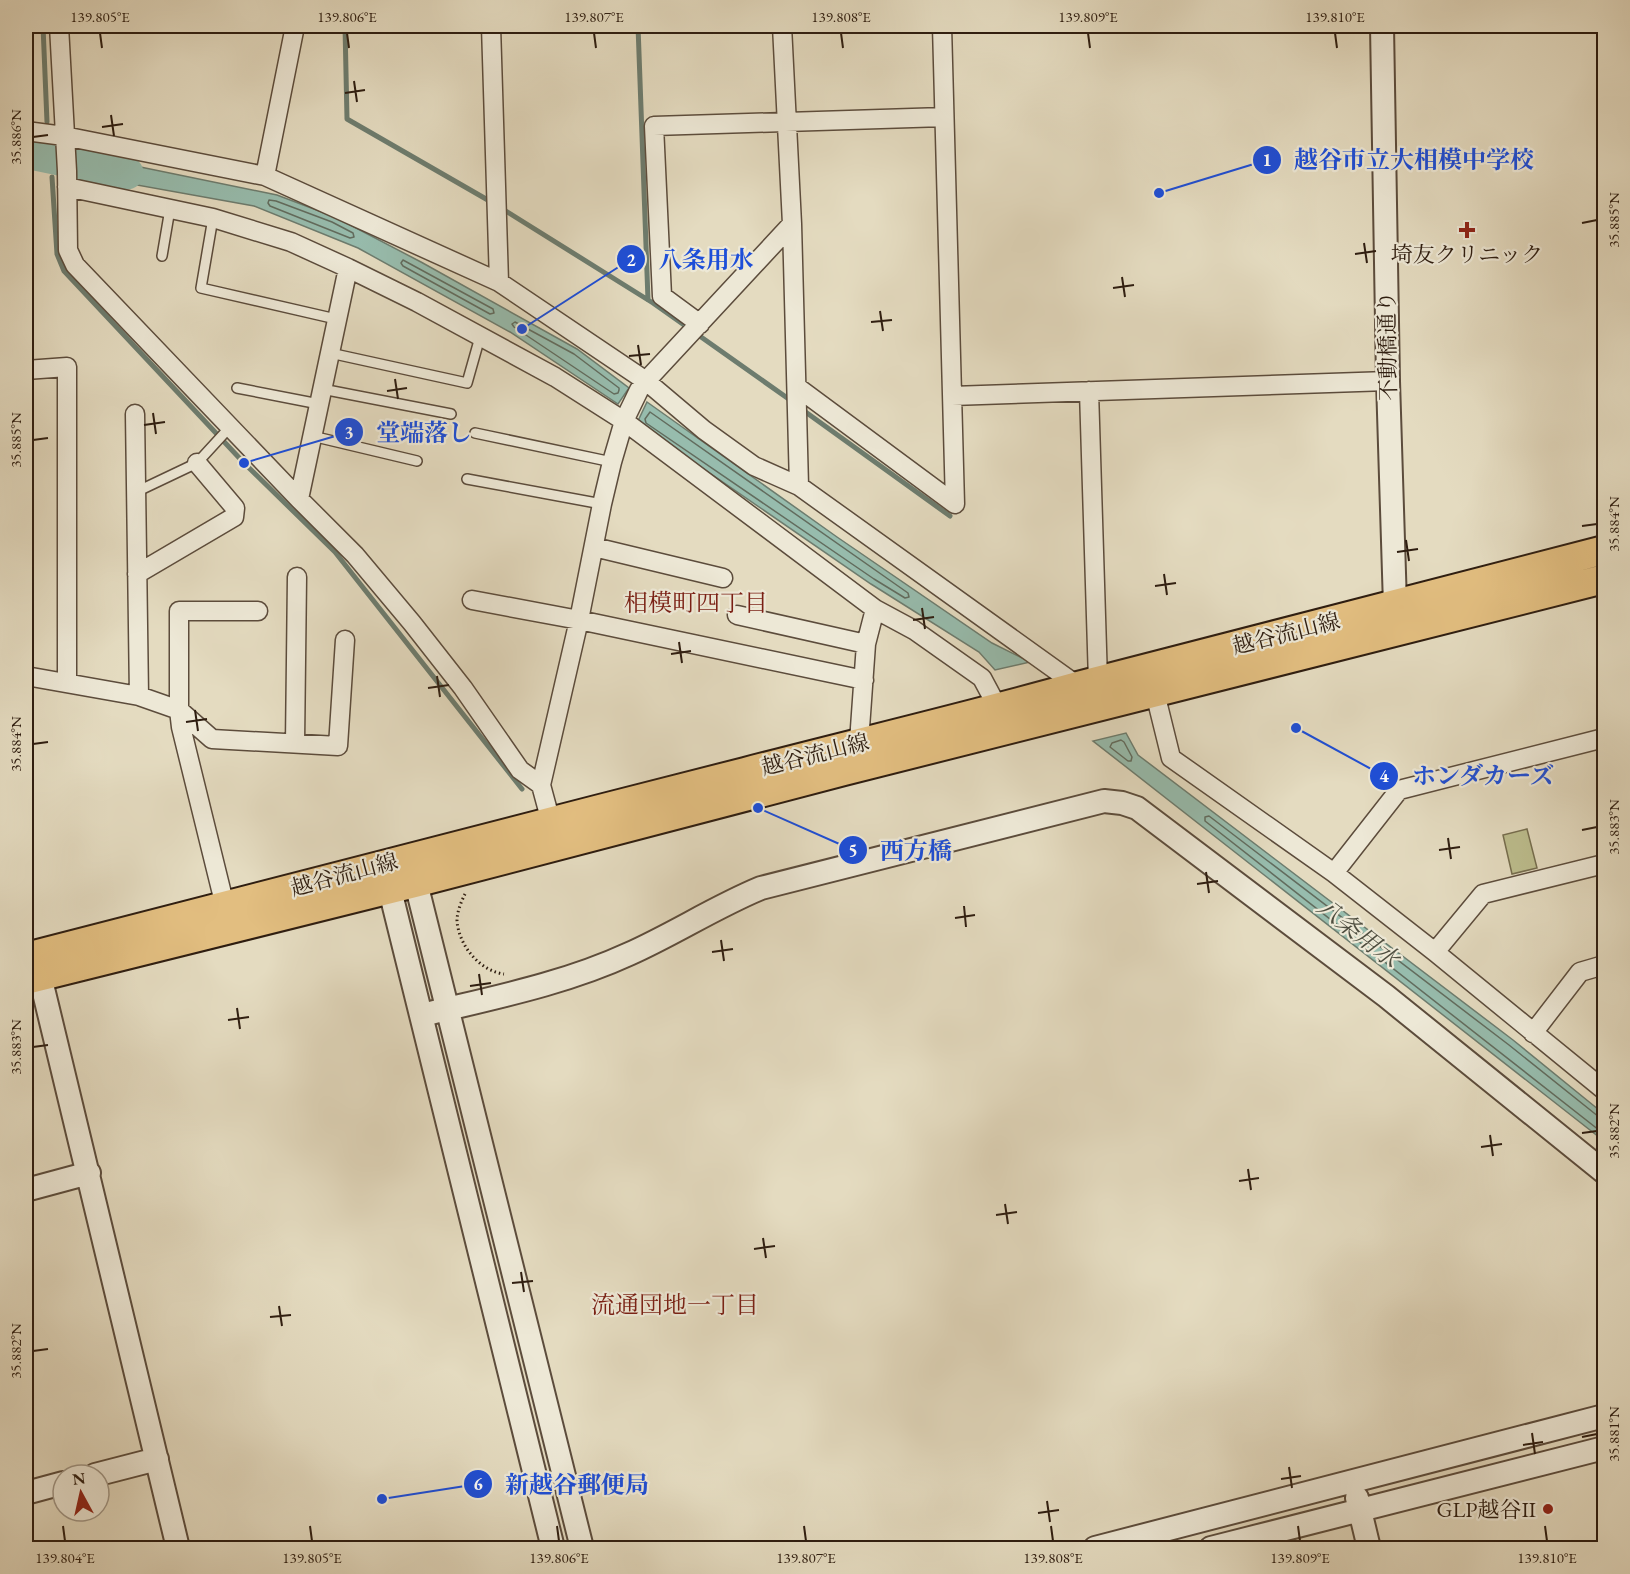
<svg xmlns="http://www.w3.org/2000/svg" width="1630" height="1574" viewBox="0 0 1630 1574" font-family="'EB Garamond','Noto Serif JP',serif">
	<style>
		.green { fill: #bcbd8d; stroke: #756d4e; stroke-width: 1.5 }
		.water { fill: #97bcad; stroke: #6d7c6e; stroke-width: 1.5 }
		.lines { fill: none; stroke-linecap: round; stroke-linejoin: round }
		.shore { stroke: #626c5e; stroke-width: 1.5 }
		.stream { stroke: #6d7c6e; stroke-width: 5 }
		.river { stroke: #97bcad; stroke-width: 33 }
		.service-casing { stroke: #5c4c3c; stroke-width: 12 }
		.minor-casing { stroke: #5c4c3c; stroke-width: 21 }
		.tertiary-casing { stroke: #5c4c3c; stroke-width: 26 }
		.primary-casing { stroke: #2e1d10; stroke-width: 32 }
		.path { stroke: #2e1d10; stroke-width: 3; stroke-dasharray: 1.5 3; stroke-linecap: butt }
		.service { stroke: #ede8d6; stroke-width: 9 }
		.minor { stroke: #ede8d6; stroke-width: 18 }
		.tertiary { stroke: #ede8d6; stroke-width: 22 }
		.primary { stroke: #e2be80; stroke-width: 28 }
		.ticks { fill: none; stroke: #2e1d10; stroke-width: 2 }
		.poi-dot { fill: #8f2418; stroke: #ede8d6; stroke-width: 2 }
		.labels { text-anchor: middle; stroke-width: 4.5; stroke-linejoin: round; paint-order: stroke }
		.poi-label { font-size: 22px; fill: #2e1d10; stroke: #ede8d6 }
		.street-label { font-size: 22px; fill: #2e1d10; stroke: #ede8d6 }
		.neighbourhood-label { font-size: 24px; fill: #7a1f14; stroke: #ede8d6 }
		.water-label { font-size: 24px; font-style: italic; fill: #4e4d3f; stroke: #ede8d6 }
		.leader { fill: none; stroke: #1d4ed8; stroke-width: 2 }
		.callout-dot { fill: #1d4ed8; stroke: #ede8d6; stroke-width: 2 }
		.mark-label { font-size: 18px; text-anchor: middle; font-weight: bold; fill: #fff }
		.callout-label { font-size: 24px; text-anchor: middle; font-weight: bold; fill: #1d4ed8; stroke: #ede8d6; stroke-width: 4.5; stroke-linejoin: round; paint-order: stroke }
		.neatline { fill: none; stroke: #2e1d10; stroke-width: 2 }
		.ticks-label { font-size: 15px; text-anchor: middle; fill: #2e1d10 }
	</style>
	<rect width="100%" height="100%" fill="#e4dbc0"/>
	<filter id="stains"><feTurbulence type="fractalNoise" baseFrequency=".00333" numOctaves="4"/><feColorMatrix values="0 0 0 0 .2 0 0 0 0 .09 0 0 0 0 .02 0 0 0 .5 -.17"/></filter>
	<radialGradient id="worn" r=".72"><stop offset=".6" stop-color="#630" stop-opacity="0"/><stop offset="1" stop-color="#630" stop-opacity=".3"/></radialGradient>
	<path class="green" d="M1527,829l10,39 -25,6 -9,-39z"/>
	<path class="water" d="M26,140l16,2 3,23 -19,-5z
		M82,155l195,40 58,22 86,45 156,87 52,39 -11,16 -108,-72 -152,-84 -104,-42 -173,-31z
		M647,402l190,135 155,106 38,19 -35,8 -16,-18 -108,-68 -234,-161z
		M1126,733l12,22 375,285 91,74v27l-511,-400z"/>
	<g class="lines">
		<path class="shore" d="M91,163l37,8 2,3 -3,3 -37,-7 -2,-4z
			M269,200l7,1 56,21 21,11 1,4 -4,1 -80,-32 -2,-3z
			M403,260l90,49 1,4 -4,1 -87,-48 -2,-3z
			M515,322l59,32 45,34v2l-1,3 -4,1 -100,-67 -2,-3z
			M650,412l258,181 1,4 -4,1 -31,-19 -228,-156 -1,-4z
			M1121,740l3,2 8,15 -1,4h-3l-18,-14 2,-4z
			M1604,1118l-5,-1 -90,-72 -300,-229 -4,1v4l399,313"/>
		<path class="stream" d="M43,26l4,96
			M345,26l2,93 146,84
			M638,26l10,274
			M52,177l5,77 7,17 180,192 91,89 187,237
			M501,208l152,95 140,99
			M800,408l150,108"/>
		<path class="river" d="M26,152l101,21"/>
		<defs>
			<path id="service" d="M213,218l-12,70 135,31
				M162,256l8,-47
				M330,353l137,30 13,-46
				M237,388l82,16
				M322,389l129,25
				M475,433l137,29
				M312,436l105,25
				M467,479l135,25
				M136,492l61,-29 33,-36"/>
			<path id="minor" d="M59,26l8,145 1,79 7,15 224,234 56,56 57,68 51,65 57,82 21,15
				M491,26l8,256
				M26,131l38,5 201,40 234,106 147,99 58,49 50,36 45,20 279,200
				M265,176l30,-150
				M67,187l146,31 78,24 57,26 69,34 138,75 69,44 251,188 39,21 68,48 16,30
				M792,224l7,262
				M700,324l-38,-28 -8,-170 290,-9
				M26,370l41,-3v316
				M797,387l158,117 -13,-478
				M1089,391l9,290
				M952,396l436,-15
				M135,414l4,282
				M299,499l49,-231
				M594,547l129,31
				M137,574l97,-57 1,-9 -38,-45
				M472,600l107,20 285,60
				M258,611h-79v99l33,29 126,7 7,-106
				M737,615l129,29
				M26,676l113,20 40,14 2,17 44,179
				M1155,693l16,65 163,115 101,79 169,138
				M859,742l7,-98 9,-35
				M295,743l2,-166
				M551,822l-10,-37 38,-165 23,-116 10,-42 12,-41 15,-31 7,-9 146,-157 -10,-198
				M1334,873l65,-83 205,-52
				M1435,952l48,-58 121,-30
				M1533,1033l47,-61 24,-7"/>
			<path id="tertiary" d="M1382,26l6,355 7,224 3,15
				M412,867l170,681
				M386,874l167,674
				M40,976l138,572
				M422,1015c70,-17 142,-31 207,-61 45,-20 86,-47 132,-66l343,-87 18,2 15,5 249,188 218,176
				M26,1190l63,-17
				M95,1475l62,-16
				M26,1493l37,-10
				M1357,1498l12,50
				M1095,1548l509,-132
				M1211,1548l393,-100"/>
			<path id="primary" d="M26,957c239,-62 479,-124 719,-185 111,-29 222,-55 333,-86l526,-136
				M26,980l389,-97 429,-112 760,-192"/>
		</defs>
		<use href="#service" class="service-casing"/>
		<use href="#minor" class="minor-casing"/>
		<use href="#tertiary" class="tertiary-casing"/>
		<use href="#primary" class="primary-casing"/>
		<path class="path" d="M465,894c-4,8 -8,18 -8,27 2,25 23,50 47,53"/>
		<use href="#service" class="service"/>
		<use href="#minor" class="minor"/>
		<use href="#tertiary" class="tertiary"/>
		<use href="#primary" class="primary"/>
	</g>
	<path class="ticks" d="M100,33l2,15M347,33l2,15M594,33l2,15M841,33l2,15M1088,33l2,15M1335,33l2,15M354,81l3,21M345,93l20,-3M111,115l3,21M102,127l21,-3M33,137l15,-2M1582,223l15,-3M1364,243l3,20M1355,254l21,-3M1122,277l3,20M1113,288l21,-3M880,311l3,20M871,322l21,-2M638,345l3,20M629,356l21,-2M395,379l3,20M387,391l20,-3M153,413l3,21M144,425l21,-3M33,440l15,-2M1582,526l15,-2M1406,540l3,21M1397,552l21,-3M1164,574l3,21M1155,586l21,-3M922,608l3,21M913,620l21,-3M679,642l3,21M671,654l20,-3M437,676l3,21M428,688l21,-3M195,710l3,21M186,722l21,-3M33,744l15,-2M1582,830l15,-3M1448,838l3,21M1439,850l21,-3M1206,872l3,21M1197,884l21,-3M964,906l2,21M955,918l20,-3M721,940l3,21M712,952l21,-3M479,974l3,21M470,986l21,-3M237,1008l3,21M228,1020l21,-3M33,1047l15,-2M1582,1133l15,-2M1490,1135l3,21M1481,1147l21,-3M1248,1169l3,21M1239,1181l20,-3M1005,1204l3,20M996,1215l21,-3M763,1238l3,20M754,1249l21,-3M521,1272l3,20M512,1283l21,-2M279,1306l3,20M270,1317l21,-2M33,1351l15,-2M1532,1433l3,21M1582,1437l15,-3M1523,1445l20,-3M1289,1467l3,21M1281,1479l20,-3M1047,1501l3,21M1038,1513l21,-3M63,1526l2,15M310,1526l2,15M557,1526l2,15M804,1526l2,15M1051,1526l2,15M1298,1526l2,15M1545,1526l2,15"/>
	<g class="poi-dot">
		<path d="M1464 221h6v6h6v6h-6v6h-6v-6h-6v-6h6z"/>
		<circle cx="1548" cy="1509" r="6"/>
	</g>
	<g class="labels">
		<g class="poi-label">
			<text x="1467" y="262">埼友クリニック</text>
			<text x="1536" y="1517" text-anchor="end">GLP越谷Ⅱ</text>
		</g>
		<g class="street-label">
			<text transform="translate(1387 346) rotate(-91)" y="8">不動橋通り</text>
			<text transform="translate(1286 633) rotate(-14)" y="8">越谷流山線</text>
			<text transform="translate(815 754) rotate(-14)" y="8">越谷流山線</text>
			<text transform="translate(344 874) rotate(-15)" y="8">越谷流山線</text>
		</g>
		<g class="neighbourhood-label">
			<text x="696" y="611">相模町四丁目</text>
			<text x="675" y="1313">流通団地一丁目</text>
		</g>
		<g class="water-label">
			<text transform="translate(1358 933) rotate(38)" y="8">八条用水</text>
		</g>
	</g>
	<path class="leader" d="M1159 193L1267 160M522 329L631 259M244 463L349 432M1296 728L1384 776M758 808L853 850M382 1499L478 1484"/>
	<g class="callout-dot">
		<circle cx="1159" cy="193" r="6"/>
		<circle cx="522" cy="329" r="6"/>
		<circle cx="244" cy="463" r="6"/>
		<circle cx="1296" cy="728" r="6"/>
		<circle cx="758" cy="808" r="6"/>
		<circle cx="382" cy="1499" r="6"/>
		<circle cx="1267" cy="160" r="15"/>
		<circle cx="631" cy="259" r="15"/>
		<circle cx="349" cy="432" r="15"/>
		<circle cx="1384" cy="776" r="15"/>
		<circle cx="853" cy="850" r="15"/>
		<circle cx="478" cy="1484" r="15"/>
	</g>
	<g class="mark-label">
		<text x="1267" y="166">1</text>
		<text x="631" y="266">2</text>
		<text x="349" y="439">3</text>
		<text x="1384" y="782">4</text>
		<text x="853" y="857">5</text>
		<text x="478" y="1490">6</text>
	</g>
	<g class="callout-label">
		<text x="1414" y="168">越谷市立大相模中学校</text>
		<text x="706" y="268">八条用水</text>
		<text x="424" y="441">堂端落し</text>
		<text x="1483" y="784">ホンダカーズ</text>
		<text x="916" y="859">西方橋</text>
		<text x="577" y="1493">新越谷郵便局</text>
	</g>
	<rect width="1630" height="1574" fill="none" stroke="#e4dbc0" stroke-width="66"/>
	<g transform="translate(81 1493) rotate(352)"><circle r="28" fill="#ede8d6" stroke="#a19787" stroke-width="1.5"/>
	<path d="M0-4.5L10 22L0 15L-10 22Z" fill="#8f2418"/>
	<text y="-9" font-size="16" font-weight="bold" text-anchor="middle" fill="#2e1d10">N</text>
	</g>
	<rect x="33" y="33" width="1564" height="1508" class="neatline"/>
	<g class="ticks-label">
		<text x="100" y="22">139.805°E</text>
		<text x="347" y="22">139.806°E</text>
		<text x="594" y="22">139.807°E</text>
		<text x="841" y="22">139.808°E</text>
		<text x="1088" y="22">139.809°E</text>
		<text x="1335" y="22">139.810°E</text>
		<text transform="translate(16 137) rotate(-90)" y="5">35.886°N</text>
		<text transform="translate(1614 220) rotate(-90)" y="5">35.885°N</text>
		<text transform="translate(16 440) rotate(-90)" y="5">35.885°N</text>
		<text transform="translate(1614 524) rotate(-90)" y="5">35.884°N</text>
		<text transform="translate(16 744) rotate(-90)" y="5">35.884°N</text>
		<text transform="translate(1614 827) rotate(-90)" y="5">35.883°N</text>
		<text transform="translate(16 1047) rotate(-90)" y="5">35.883°N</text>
		<text transform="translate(1614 1131) rotate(-90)" y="5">35.882°N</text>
		<text transform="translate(16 1351) rotate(-90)" y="5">35.882°N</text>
		<text transform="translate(1614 1434) rotate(-90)" y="5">35.881°N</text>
		<text x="65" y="1563">139.804°E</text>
		<text x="312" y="1563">139.805°E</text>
		<text x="559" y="1563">139.806°E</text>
		<text x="806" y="1563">139.807°E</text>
		<text x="1053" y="1563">139.808°E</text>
		<text x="1300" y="1563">139.809°E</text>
		<text x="1547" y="1563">139.810°E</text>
	</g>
	<rect width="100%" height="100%" filter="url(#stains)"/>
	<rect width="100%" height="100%" fill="url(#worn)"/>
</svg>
